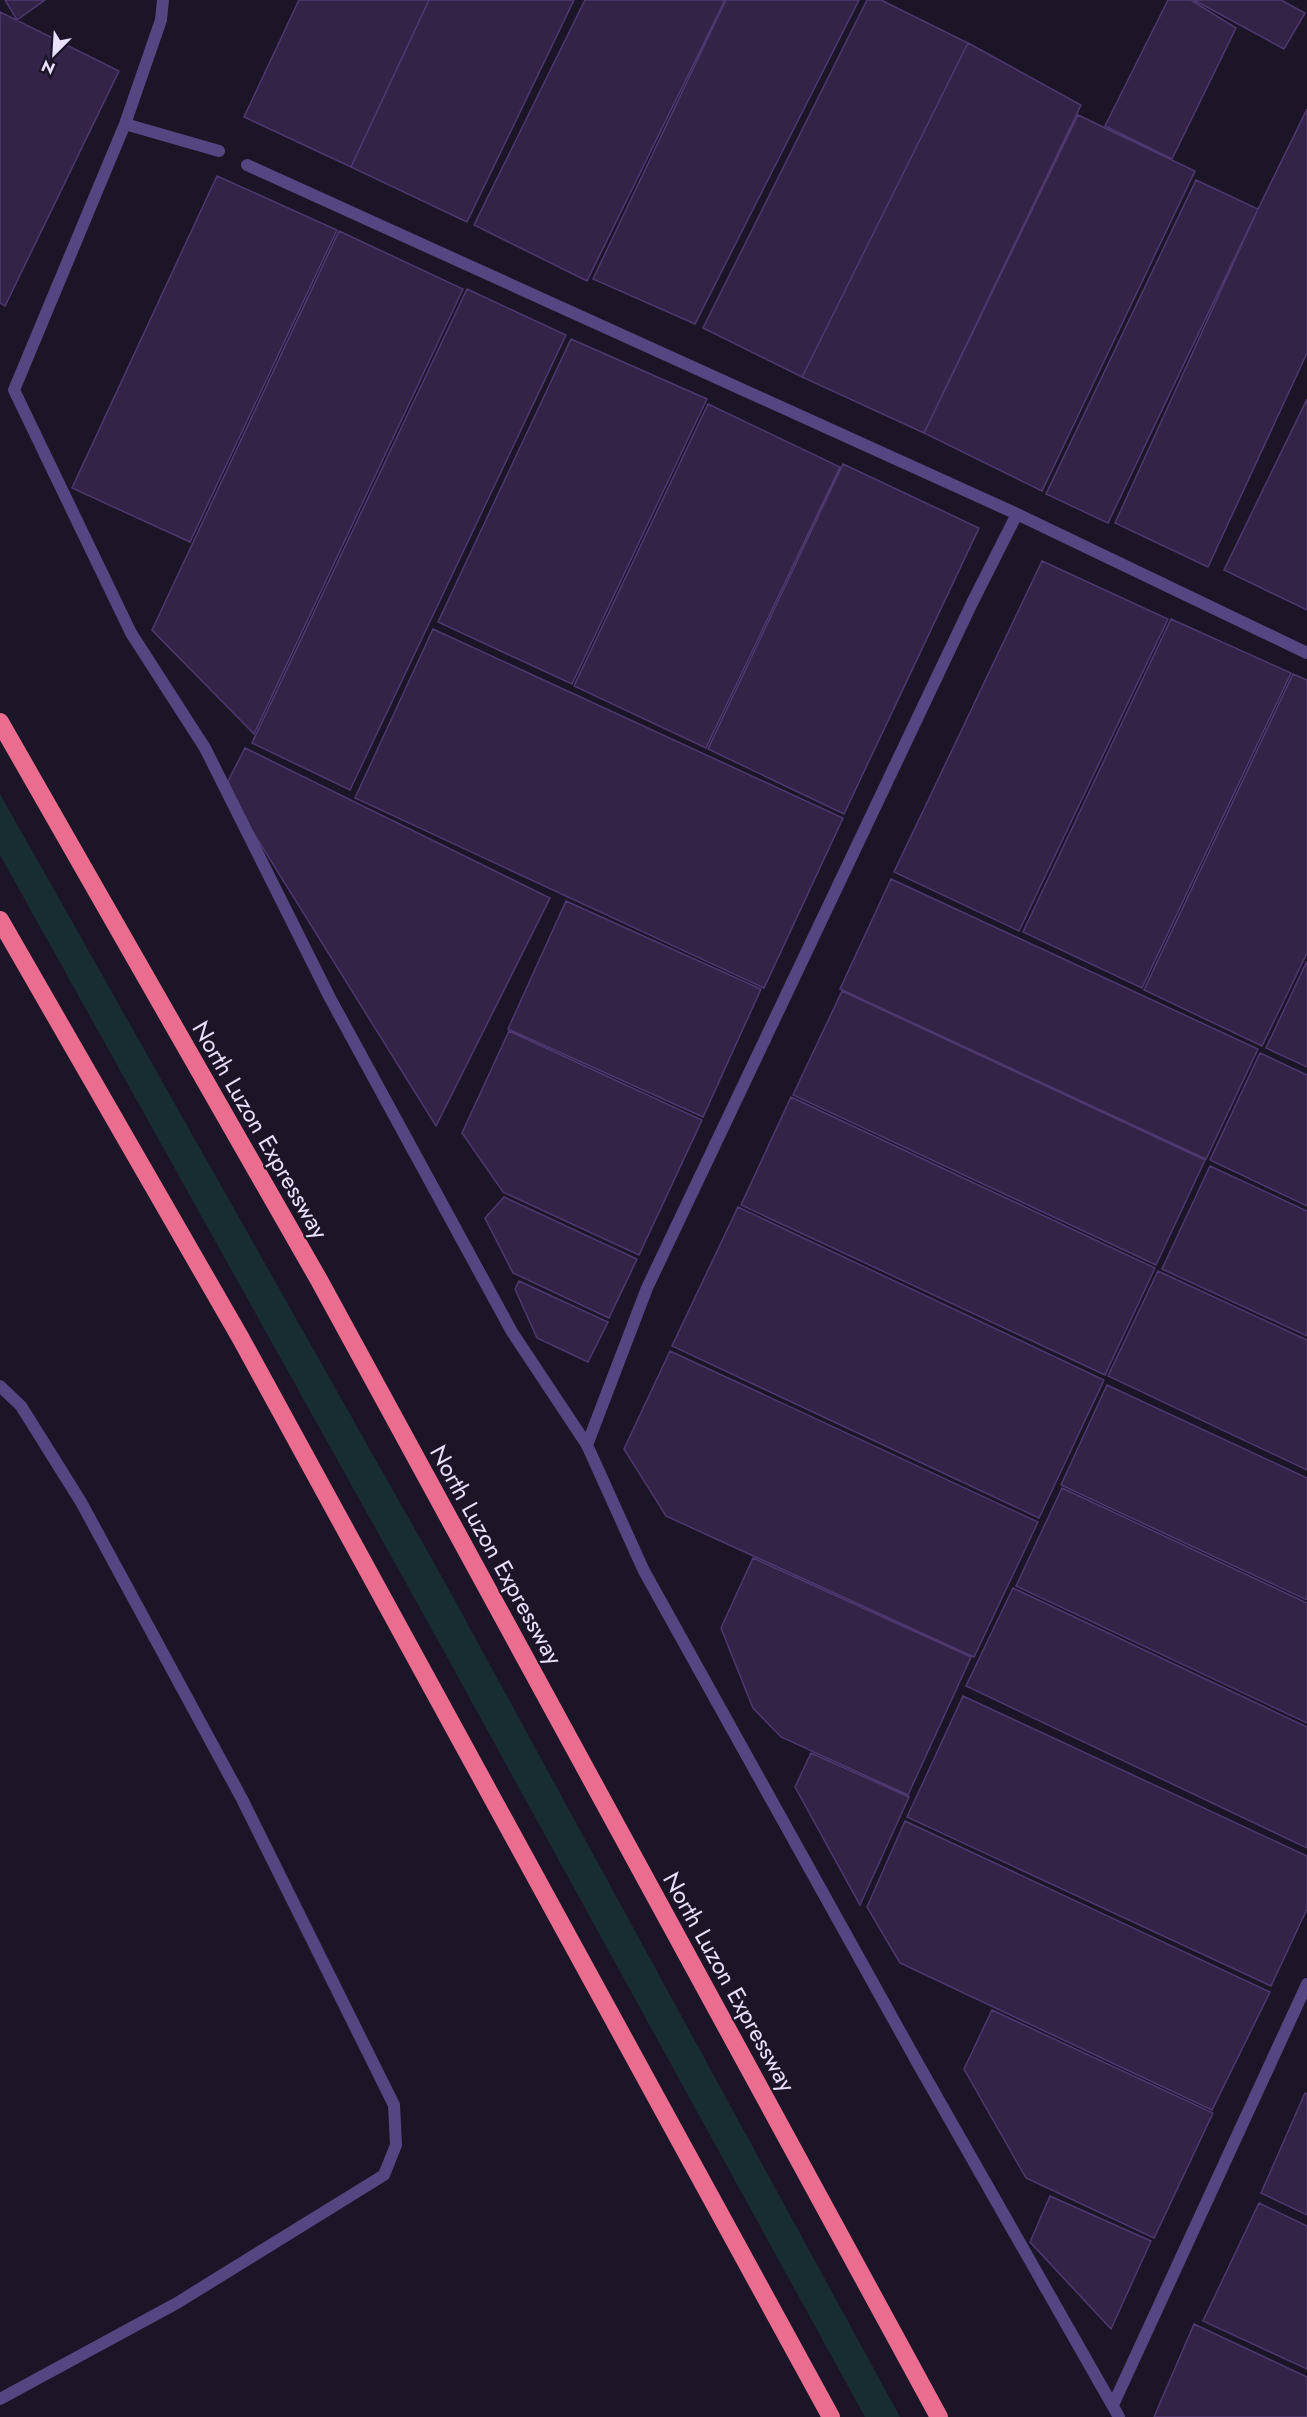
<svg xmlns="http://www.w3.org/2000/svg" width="1307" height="2417" viewBox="0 0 1307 2417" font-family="Jost,sans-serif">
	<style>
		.green { fill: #182d32 }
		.building { fill: #322347; stroke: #4f3870; stroke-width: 1.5 }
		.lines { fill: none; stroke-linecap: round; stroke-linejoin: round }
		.service { stroke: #554681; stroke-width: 12 }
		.motorway { stroke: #ea6c8e; stroke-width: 18 }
		.labels { text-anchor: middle; stroke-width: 4.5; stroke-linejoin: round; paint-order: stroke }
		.street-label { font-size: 24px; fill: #e9e0fb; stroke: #1c1528 }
	</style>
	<rect width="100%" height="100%" fill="#1c1528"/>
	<path class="green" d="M0,794l448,794 452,829h-35l-435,-791 -430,-771z"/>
	<path class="building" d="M5,0h40l-28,20z
		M299,0h130l-78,167 -107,-50z
		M429,0h145l-107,222 -116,-55z
		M585,0h140l-138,281 -113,-56z
		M726,0h133l-164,324 -102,-45z
		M867,0h14l87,43 -166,334 -99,-49z
		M1168,0h23l45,28 -64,131 -67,-33z
		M1194,0h87l24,13 -21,36z
		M0,12l119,59 -114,235 -5,-3z
		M968,43l113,62 -157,328 -122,-56z
		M1307,109v244l-99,214 -93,-44 143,-314z
		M1078,115l117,56 -153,320 -118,-58z
		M217,176l120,54 -147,312 -118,-54z
		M1196,180l62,29 -150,314 -62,-29z
		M339,231l124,58 -209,445 -102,-104z
		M467,289l99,46 -216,455 -98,-47z
		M571,339l136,60 -135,285 -134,-62z
		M1307,399v211l-83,-40z
		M708,404l132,63 -134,281 -132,-62z
		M843,464l136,64 -135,286 -136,-65z
		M1042,561l126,58 -149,312 -125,-59z
		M1171,619l120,54 -149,315 -119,-56z
		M433,629l410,189 -79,170 -409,-190z
		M1293,674l14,6v273l-45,93 -118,-56z
		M245,748l305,150 -114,228 -211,-339z
		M891,879l367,170 -52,110 -366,-170z
		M566,901l195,88 -58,128 -195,-88z
		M1307,961v106l-41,-19z
		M842,991l363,169 -49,105 -363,-170z
		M509,1031l193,89 -63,135 -136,-63 -41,-59z
		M1260,1053l47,22v131l-97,-46z
		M791,1097l364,171 -50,107 -364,-170z
		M1210,1166l97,45v125l-145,-67z
		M504,1197l133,62 -28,59 -96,-45 -28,-55z
		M738,1207l366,173 -65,138 -367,-172z
		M1158,1271l149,69v130l-199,-94z
		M519,1281l89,41 -20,40 -51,-24 -22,-49z
		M670,1351l368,171 -64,135 -308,-141 -42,-67z
		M1107,1385l200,93v122l-246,-115z
		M1062,1488l245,115v120l-291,-137z
		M753,1558l218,99 -63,138 -127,-58 -28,-29 -32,-80z
		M1013,1588l294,139v121l-341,-162z
		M963,1696l344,160v53l-36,77 -364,-169z
		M811,1753l98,44 -49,108 -65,-118z
		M905,1821l365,171 -58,118 -312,-147 -33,-56z
		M992,2010l221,103 -59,125 -128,-60 -62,-109z
		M1305,2093l2,1v121l-46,-22z
		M1050,2196l101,45 -40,88 -81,-87z
		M1259,2203l48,23v143l-104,-48z
		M1194,2324l113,53v40h-153z"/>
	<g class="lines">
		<path class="service" d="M163,0l-2,20 -36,104 -111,266 117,243 74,115 125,250 182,334 75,113 57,126 273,491 202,355
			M125,124l94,27
			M247,165l770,349 290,139
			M0,1386l21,20 60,96 161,297 152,306 2,40 -12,30 -207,128 -177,96
			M587,1445l60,-157 325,-685 45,-89
			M1113,2405l194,-421"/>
		<path class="motorway" d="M0,722l319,558 620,1137
			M0,920l240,417 591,1080"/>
	</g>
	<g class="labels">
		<g class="street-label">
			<text transform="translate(260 1130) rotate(60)" y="8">North Luzon Expressway</text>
			<text transform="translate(496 1555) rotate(61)" y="8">North Luzon Expressway</text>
			<text transform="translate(729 1982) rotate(61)" y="8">North Luzon Expressway</text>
		</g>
	</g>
	<g transform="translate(54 54) rotate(204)" stroke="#1c1528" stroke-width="4.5" paint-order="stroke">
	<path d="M0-4.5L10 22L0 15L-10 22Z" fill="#e9e0fb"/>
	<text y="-9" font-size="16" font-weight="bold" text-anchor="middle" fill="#e9e0fb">N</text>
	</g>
</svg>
